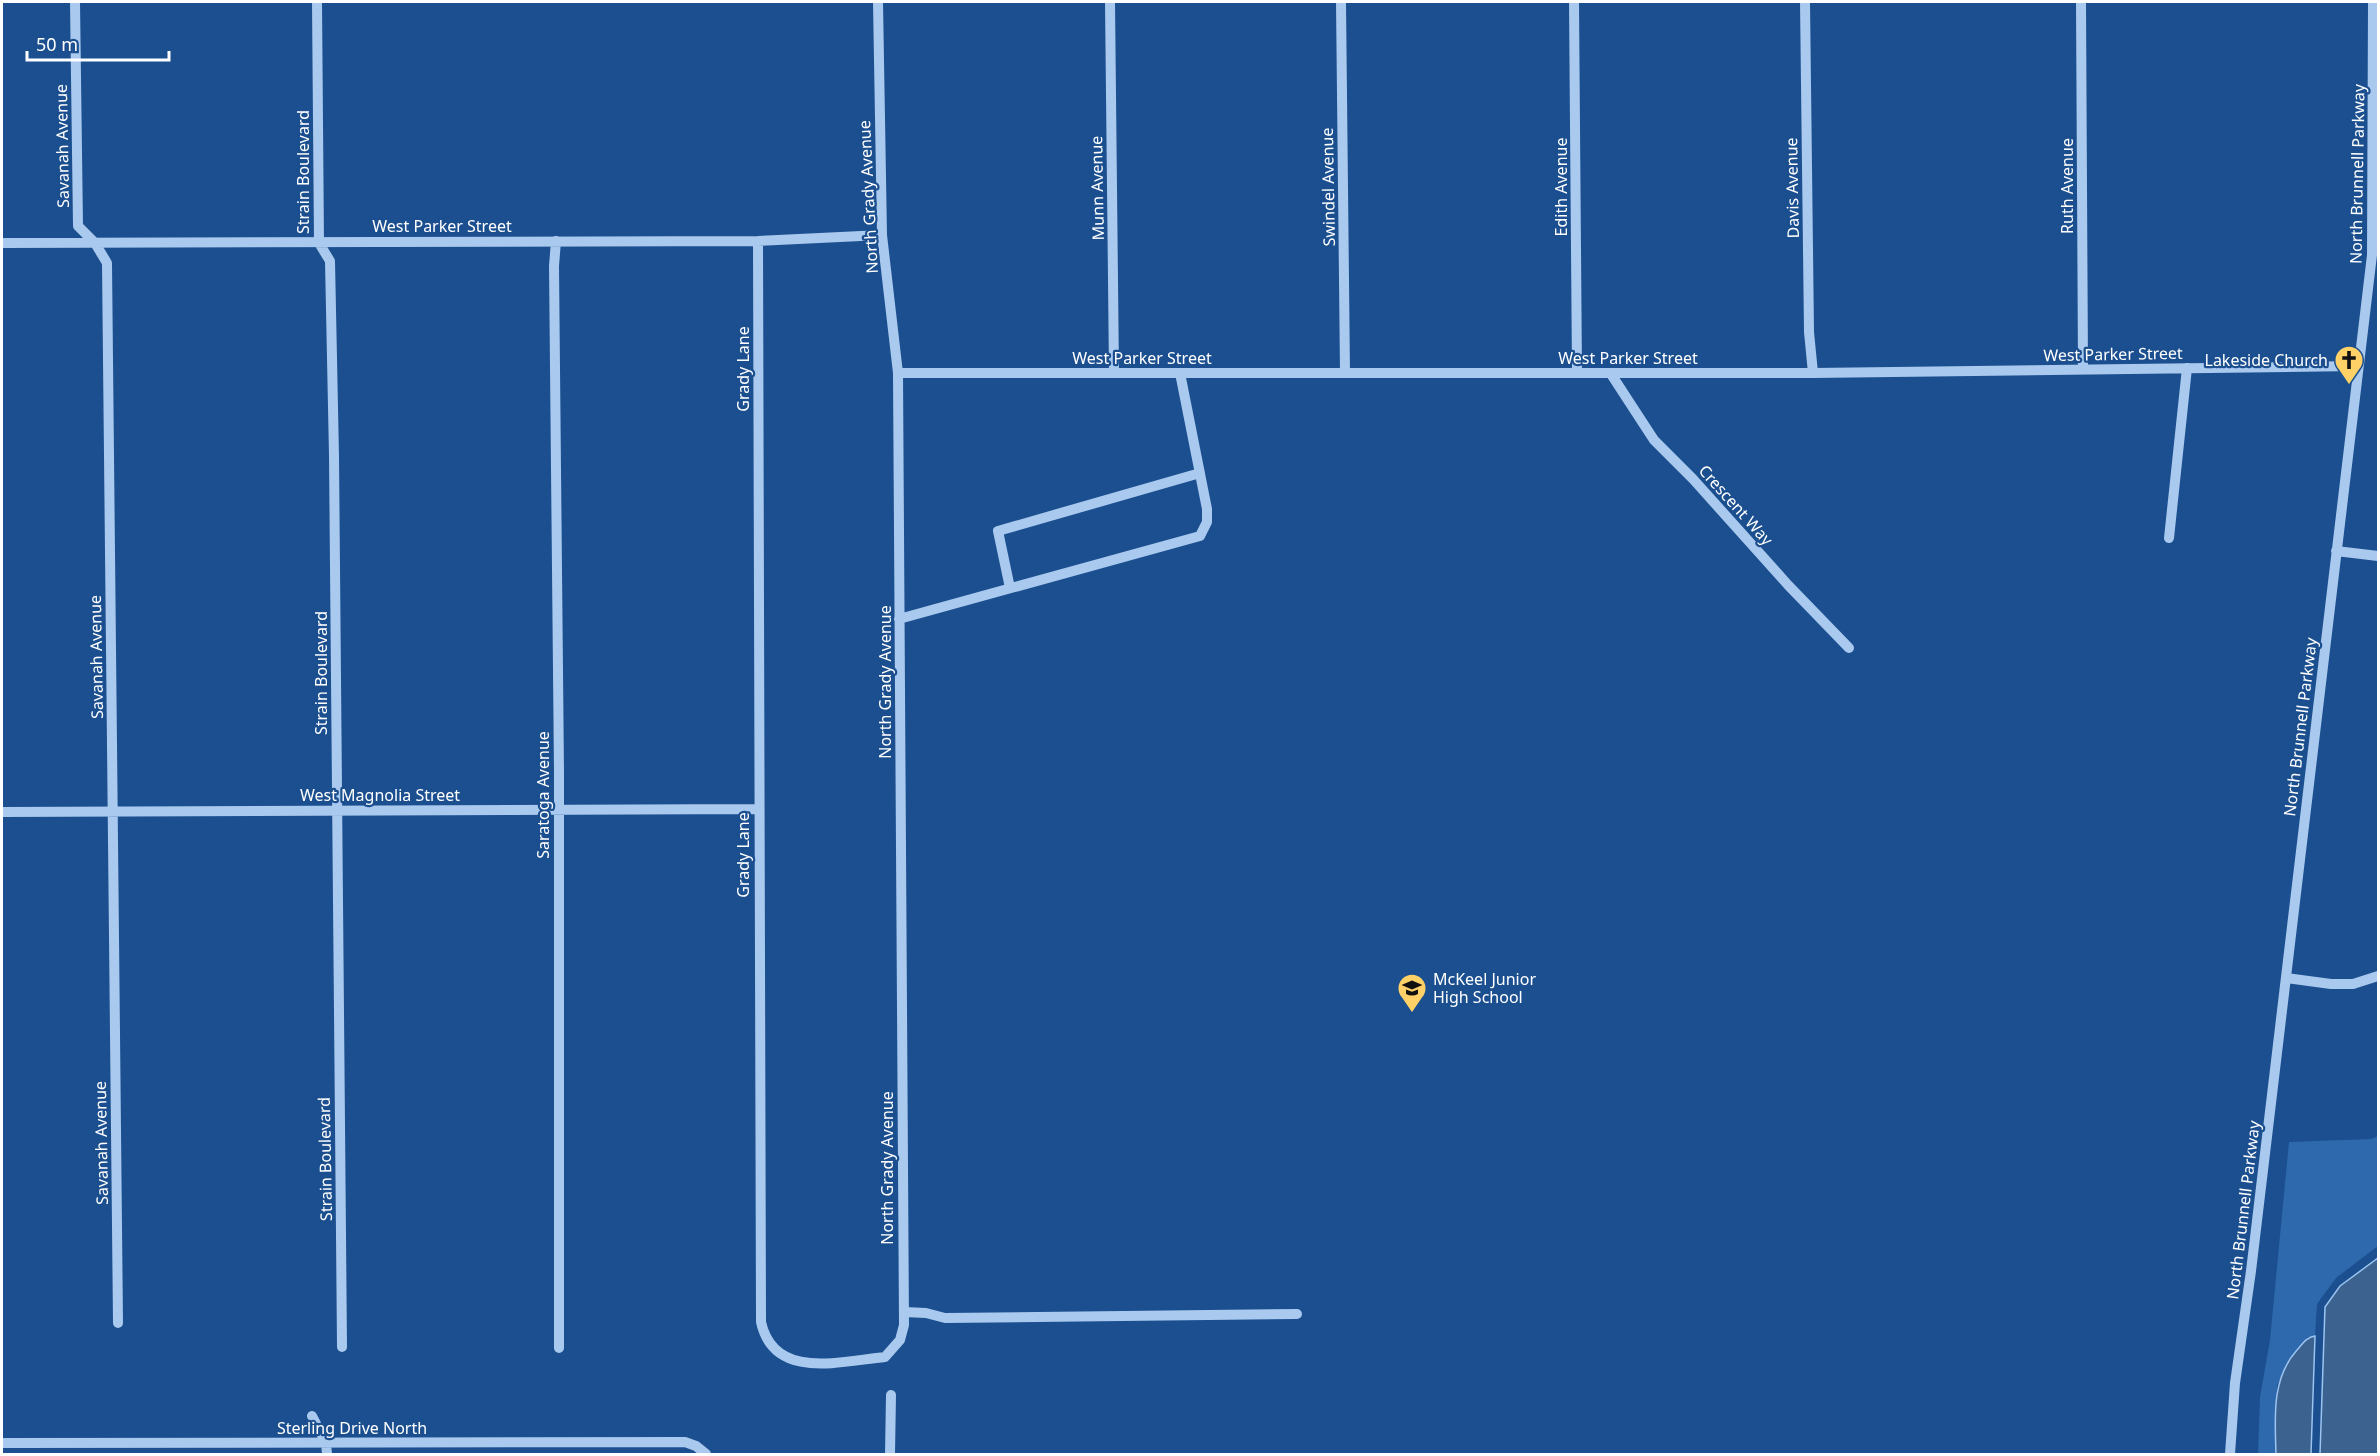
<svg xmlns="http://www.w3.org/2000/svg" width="2380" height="1456" font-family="'Noto Sans',sans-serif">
<rect width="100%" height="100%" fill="#1b4f8f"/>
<path fill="#2e69ad" d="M2378 1136V1246L2336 1278 2317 1304 2315 1336 2308 1337 2277 1385 2276 1454H2258L2260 1397 2270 1340 2289 1142 2371 1139Z"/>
<path fill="#3c6290" stroke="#9cc4f0" stroke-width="1.5" d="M2378 1258V1454H2320L2325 1307 2340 1286Z
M2315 1336 2311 1454H2276C2275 1418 2271 1379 2297 1350 2303 1343 2307 1337 2315 1336Z"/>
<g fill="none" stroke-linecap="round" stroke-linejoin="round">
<path stroke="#a9c9ee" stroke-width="10" d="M75 2 78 226 95 243 107 263 118 1323
M317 2 319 243 330 261 334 456 342 1347
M1110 2 1114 373
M1341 2 1345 373
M1574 2 1577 373
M1805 2 1809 332 1813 373
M2081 2 2083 369
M556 241 554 266 559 772V1348
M758 241 761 1322C774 1381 841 1361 885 1357L900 1340 904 1325 898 373 882 235 878 2
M2 243 758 241 882 235
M898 373H1813L2357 366
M1611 374 1654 440 1693 479 1788 585 1849 648
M2169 538 2187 368
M2336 551 2378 556
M1010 588 998 531 1200 473
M899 619 1200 536 1207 522V509L1180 373
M2 812 758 809
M2286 978 2331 984H2353L2378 976
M904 1312 926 1313 945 1318 1297 1314
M312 1416 326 1443 327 1454
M2 1443 685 1442 696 1446 706 1454
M890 1454 891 1395
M2230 1454 2235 1383 2251 1271 2372 255 2373 2"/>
</g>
<defs>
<g id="church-pin" transform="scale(1.5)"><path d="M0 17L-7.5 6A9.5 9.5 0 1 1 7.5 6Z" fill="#ffd166" stroke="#1b4f8f"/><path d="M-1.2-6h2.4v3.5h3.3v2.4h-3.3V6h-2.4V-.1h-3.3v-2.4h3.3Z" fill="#111"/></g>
<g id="school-pin" transform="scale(1.5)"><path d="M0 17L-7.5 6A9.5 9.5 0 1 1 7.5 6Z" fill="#ffd166" stroke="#1b4f8f"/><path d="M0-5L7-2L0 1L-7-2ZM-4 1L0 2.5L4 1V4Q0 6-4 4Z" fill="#111"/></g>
</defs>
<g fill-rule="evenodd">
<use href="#church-pin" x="2349" y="360"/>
<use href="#school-pin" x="1412" y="988"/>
</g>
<g text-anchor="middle" stroke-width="4.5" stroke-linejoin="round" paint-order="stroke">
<g font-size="16" fill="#fff" stroke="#1b4f8f">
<text transform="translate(62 146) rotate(-91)" y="6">Savanah Avenue</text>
<text transform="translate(303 172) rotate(-90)" y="6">Strain Boulevard</text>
<text transform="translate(2357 174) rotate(-89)" y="6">North Brunnell Parkway</text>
<text transform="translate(2067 186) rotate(-90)" y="6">Ruth Avenue</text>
<text transform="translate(1328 187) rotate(-91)" y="6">Swindel Avenue</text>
<text transform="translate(1561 187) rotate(-90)" y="6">Edith Avenue</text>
<text transform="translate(1097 188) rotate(-91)" y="6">Munn Avenue</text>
<text transform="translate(1792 188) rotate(-91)" y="6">Davis Avenue</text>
<text transform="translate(868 197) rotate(-93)" y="6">North Grady Avenue</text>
<text x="442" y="232">West Parker Street</text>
<text transform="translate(2113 354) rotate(-1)" y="6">West Parker Street</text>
<text x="1142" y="364">West Parker Street</text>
<text x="1628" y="364">West Parker Street</text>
<text transform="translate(743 369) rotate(-90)" y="6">Grady Lane</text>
<text transform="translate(1736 505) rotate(48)" y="6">Crescent Way</text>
<text transform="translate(96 657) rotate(-91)" y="6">Savanah Avenue</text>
<text transform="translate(321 673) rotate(-90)" y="6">Strain Boulevard</text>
<text transform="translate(885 682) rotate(-90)" y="6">North Grady Avenue</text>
<text transform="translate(2300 727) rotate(-83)" y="6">North Brunnell Parkway</text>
<text x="380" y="801">West Magnolia Street</text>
<text transform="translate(543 795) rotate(-90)" y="6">Saratoga Avenue</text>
<text transform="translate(743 855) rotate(-90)" y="6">Grady Lane</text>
<text transform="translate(101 1143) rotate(-91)" y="6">Savanah Avenue</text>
<text transform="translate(325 1159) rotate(-91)" y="6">Strain Boulevard</text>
<text transform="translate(887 1168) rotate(-90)" y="6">North Grady Avenue</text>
<text transform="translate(2243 1210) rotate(-83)" y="6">North Brunnell Parkway</text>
<text x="352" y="1434">Sterling Drive North</text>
</g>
<g font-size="16" fill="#fff" stroke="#1b4f8f" text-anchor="end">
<text x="2328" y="366">Lakeside Church</text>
<text x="1433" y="985" text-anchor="start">McKeel Junior<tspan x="1433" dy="18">High School</tspan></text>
</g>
</g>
<rect width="2380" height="1456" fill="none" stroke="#ffffff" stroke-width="6"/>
<path d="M27 51v9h142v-9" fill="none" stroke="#ffffff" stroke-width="3"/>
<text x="36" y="51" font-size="18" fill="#ffffff" stroke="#1b4f8f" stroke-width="4.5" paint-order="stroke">50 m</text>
</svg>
